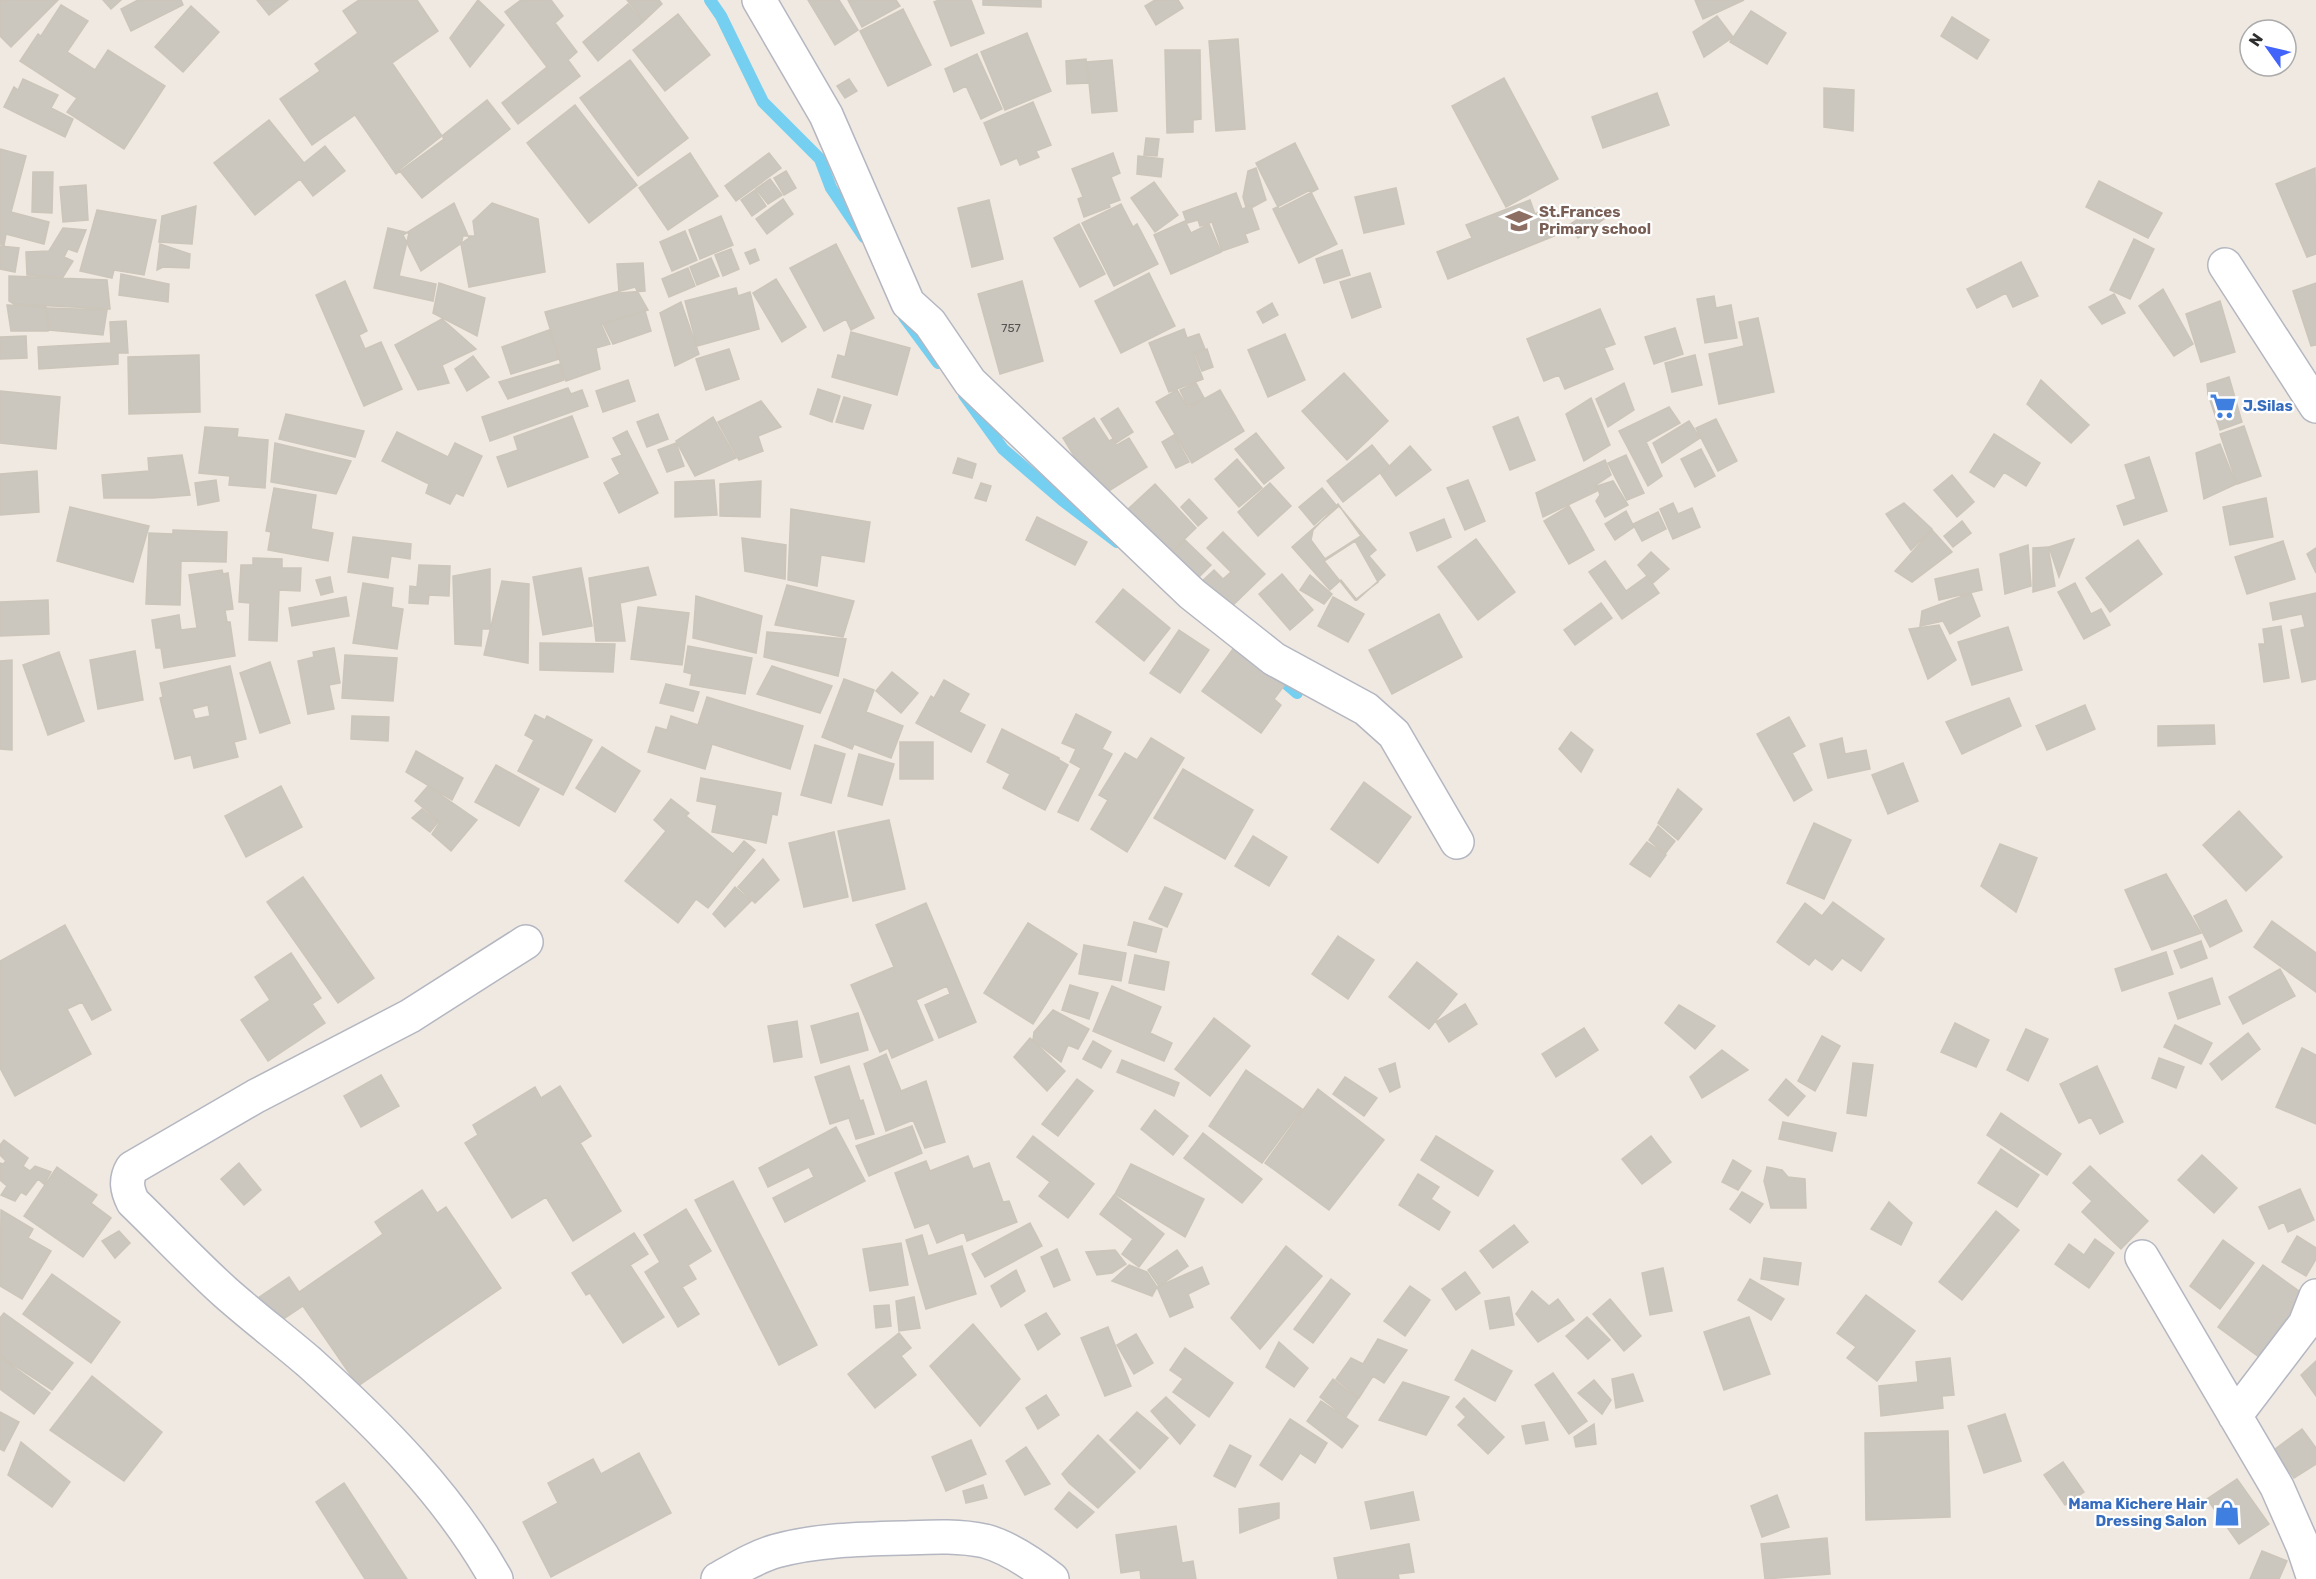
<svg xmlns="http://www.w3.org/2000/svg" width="2316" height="1579" font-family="Rubik,sans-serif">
<rect width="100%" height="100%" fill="#efe9e1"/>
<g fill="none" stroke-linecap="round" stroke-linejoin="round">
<path stroke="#75cff0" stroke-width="12" d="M710 0 721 16 763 102 820 159 831 188 864 237
M904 317 938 363
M964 395 1003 449 1062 500 1117 542
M1275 674 1297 693"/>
</g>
<path fill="#cbc7bf" stroke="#cbc5ba" stroke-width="1.5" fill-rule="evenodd" d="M0 0H58L11 47 0 36Z
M103 0H121L111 9Z
M138 0H181L183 5 131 31 121 9Z
M257 0H288L269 15Z
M359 0H417L438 31 392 63 444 139 396 174 355 115 312 145 280 99 320 71 315 64 358 33 343 11Z
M478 0 504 25 470 67 450 38Z
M521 0H551L563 16 555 23 577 52 568 60 580 76 518 124 502 103 547 67 505 12Z
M627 0H659L662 4 644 21Z
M808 0H839L858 30 835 45Z
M848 0H896L900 6 862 27Z
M939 0H971L984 33 951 46 934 2Z
M983 0H1041V7L983 5Z
M1155 0H1178L1183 8 1156 25 1145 6Z
M1695 0H1744L1703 19Z
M628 4 643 22 598 61 583 42Z
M61 5 88 21 67 52 95 70 108 50 165 86 124 149 67 112 77 98 20 61 38 34 41 36Z
M191 6 219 32 183 72 155 47Z
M903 9 931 65 888 86 860 31Z
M1751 11 1786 33 1767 64 1730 42Z
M678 14 710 55 665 91 633 50Z
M1717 16 1733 37 1704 57 1693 32Z
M1952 17 1989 40 1977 59 1941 36Z
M1027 33 1051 91 1005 110 981 52Z
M1238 39 1245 129 1216 131 1209 41Z
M1165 50H1200L1201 119 1193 120V132L1167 133Z
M977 54 1002 109 981 119 966 86 954 92 945 69Z
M1086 59 1088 83 1067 84 1066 61Z
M630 60 688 138 638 176 580 98Z
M1112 60 1117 111 1092 113 1087 62Z
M1504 78 1558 179 1506 207 1452 106Z
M23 79 58 95 51 108 73 119 65 137 4 107 14 87 18 90Z
M849 79 857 91 845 98 837 86Z
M1824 88 1854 90 1853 131 1824 127Z
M1657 93 1669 125 1603 148 1592 117Z
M487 100 510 129 422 198 399 170Z
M1033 102 1051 145 1036 151 1039 157 1020 165 1017 158 1001 165 984 123Z
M575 105 637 185 589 223 527 143Z
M269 120 304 163 325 146 345 171 313 196 300 179 255 215 214 163Z
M1146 138 1159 139 1157 156 1144 155Z
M1295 143 1318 189 1279 209 1256 163Z
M0 149 26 156 11 212 49 222 44 244 6 234 4 245 0 244Z
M690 153 718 196 668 230 639 188Z
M769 153 781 168 736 201 725 186Z
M1113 153 1120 173 1111 177 1120 200 1109 204 1110 207 1084 217 1078 199 1083 197 1072 169Z
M1138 156 1163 159 1161 177 1137 174Z
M1256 168 1266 200 1253 207 1252 205 1246 207 1243 197 1248 171Z
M2315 168 2316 254 2307 257 2276 184Z
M786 171 796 188 784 195 774 178Z
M33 172H53L52 213 32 212Z
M770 179 782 195 768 204 756 189Z
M2099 181 2162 213 2148 238 2086 207Z
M1154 182 1178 215 1155 232 1131 198Z
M86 185 88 220 63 222 60 187Z
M1396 188 1404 224 1364 233 1355 197Z
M755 190 766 206 752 216 741 200Z
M1310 190 1337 244 1299 263 1273 209Z
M1236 193 1242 209 1251 206 1259 229 1245 234 1248 242 1222 251 1212 222 1200 226 1198 220 1187 223 1183 212Z
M783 199 793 214 767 234 756 219Z
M989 200 1003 259 972 267 958 208Z
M1530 200 1535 214 1544 210 1554 236 1448 279 1437 252 1472 238 1466 225Z
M454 203 469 238 421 271 403 235Z
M492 203 538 219 545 272 469 287 461 244 463 236H475L473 221Z
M1121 204 1133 227 1137 224 1158 264 1114 286 1082 223Z
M196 206 192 244 159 242 162 216Z
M1595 208 1608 216 1578 238 1569 225Z
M97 210 156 220 144 275 114 270 112 278 80 271Z
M721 216 733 245 700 259 689 230Z
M1185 221 1191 233 1209 224 1221 252 1171 274 1154 235Z
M1079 224 1105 274 1080 287 1054 238Z
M63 228 86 230 77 252 68 249 64 257 73 261 63 277 27 275 26 252 49 251Z
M388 228 409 233 399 276 436 284 433 301 374 288Z
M685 231 697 260 672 271 660 242Z
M2134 239 2154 249 2130 299 2110 290Z
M160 244 190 254 189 268 163 267 157 270Z
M836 244 874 318 851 330 846 319 824 331 790 268Z
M0 246 19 248 15 272 0 269Z
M731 249 739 269 723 276 715 255Z
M755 249 759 260 750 264 745 253Z
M1342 250 1350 275 1324 283 1316 259Z
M711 258 719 276 697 285 690 267Z
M2021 262 2038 296 2013 307 2006 293 1977 308 1967 289Z
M643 263 645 291 619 293 617 264Z
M688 268 695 286 669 297 662 279Z
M1149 273 1175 326 1121 353 1095 301Z
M1370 273 1381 307 1352 318 1340 282Z
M121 274 169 284 168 302 119 295Z
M9 276 107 280 110 309 14 304 9 301Z
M776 279 806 327 782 342 753 293Z
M345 281 367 331 359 335 365 349 381 342 402 389 364 406 316 295Z
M1022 281 1043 361 1000 374 978 294Z
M439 283 485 298 477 336 433 313Z
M2316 283V345L2311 346 2293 291Z
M635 287 648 310 601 324 610 344 596 348 600 369 566 381 545 312Z
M736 288 738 296 750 292 759 329 697 346 685 301Z
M2163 289 2193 344 2174 356 2139 306Z
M2114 294 2125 313 2102 324 2089 307Z
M1714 296 1716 308 1731 305 1737 338 1705 343 1697 299Z
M2220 301 2235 352 2201 362 2186 314Z
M681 302 699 354 675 366 660 313Z
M1272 303 1278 315 1263 323 1257 312Z
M7 305 46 307 48 331H11Z
M47 308 107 310 103 335 49 330Z
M1600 309 1615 344 1604 348 1613 369 1565 389 1559 375 1544 381 1527 339Z
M645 311 651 331 613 344 603 324Z
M1758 318 1774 392 1719 404 1709 354 1744 346 1739 322Z
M442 319 476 349 442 365 449 383 418 390 395 345Z
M126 321 128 353H118V364L39 369 38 347 111 343 110 322Z
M1675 328 1683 354 1654 364 1645 337Z
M1184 329 1187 338 1199 334 1205 349 1193 353 1203 379 1169 392 1149 343Z
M549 330 559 359 511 374 502 347Z
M851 332 910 348 897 395 832 377 838 355 845 357Z
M1285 334 1305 380 1268 397 1248 350Z
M26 336 27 358 0 359V337Z
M729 349 739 379 706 390 696 359Z
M1207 349 1213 367 1202 371 1195 354Z
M199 355 200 412 129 414 128 357Z
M1695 355 1702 385 1672 392 1665 363Z
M473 356 489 377 467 391 455 369Z
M560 364 564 380 508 399 499 382Z
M1344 373 1388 421 1347 460 1302 411Z
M2229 377 2242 422 2220 430 2208 394 2207 384Z
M628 380 635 401 603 412 596 391Z
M2041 380 2089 425 2071 443 2027 404Z
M1196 383 1204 398 1188 406 1180 390Z
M1624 383 1634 410 1608 427 1596 399Z
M568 388 571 394 582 390 588 406 490 441 482 417Z
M818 389 840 396 832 422 810 414Z
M1177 390 1188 408 1220 390 1244 431 1192 463 1156 402Z
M0 391 60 397 56 449 0 443Z
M844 397 871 405 863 429 836 422Z
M1591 398 1610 445 1584 461 1566 414Z
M761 401 781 427 758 436 763 451 739 460 718 422Z
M1669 407 1680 423 1646 442 1662 476 1648 486 1619 431Z
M1118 408 1133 432 1116 443 1101 419Z
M286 414 364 431 355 457 279 439Z
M658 414 668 439 647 447 637 422Z
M572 416 588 457 508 487 497 457 518 450 514 437Z
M713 417 736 458 695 476 676 441Z
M1518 417 1535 460 1510 470 1493 427Z
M1094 418 1109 441 1113 439 1117 445 1129 438 1147 467 1096 499 1079 464 1063 438Z
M1716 419 1737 461 1718 471 1696 428Z
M1689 421 1700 438 1662 463 1653 443Z
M2244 426 2261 476 2237 484 2220 434Z
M205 427 238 429 237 437 268 440 265 488 229 485 230 476 199 473Z
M627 431 658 493 619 513 604 483 620 474 612 459 622 455 613 438Z
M397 432 448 457 455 443 482 456 463 496 456 493 450 504 426 493 429 484 382 461Z
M1256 433 1284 468 1264 484 1235 449Z
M1994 434 2040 463 2026 486 2004 472 1994 487 1970 472Z
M1174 435 1189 462 1176 468 1162 442Z
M275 443 351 461 336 494 271 482Z
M676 443 684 466 667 472 658 450Z
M2220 444 2236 484 2204 499 2196 453Z
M1372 445 1389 466 1343 502 1327 481Z
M1410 446 1431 470 1396 496 1381 474Z
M1701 449 1715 476 1695 487 1681 459Z
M182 455 190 495 153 498H104L102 475 149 471 148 458Z
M1626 455 1644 493 1627 500 1608 463Z
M2149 457 2167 511 2124 525 2117 506 2136 499 2125 465Z
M958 458 976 464 972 478 953 473Z
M1237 459 1262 488 1239 507 1215 479Z
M1605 460 1611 475 1596 485 1597 491 1543 517 1536 493Z
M37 471 39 512 0 515V474Z
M1952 475 1974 502 1957 517 1934 490Z
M216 480 219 501 198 505 195 483Z
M714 480 717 515 675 517V482Z
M1468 480 1485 521 1465 530 1447 488Z
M761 481 760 517 720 516V484Z
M1613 481 1628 505 1605 517 1596 501 1600 495 1597 486Z
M981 483 991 486 986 501 975 498Z
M1270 483 1291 506 1258 536 1238 512Z
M1155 484 1196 528 1169 554 1127 510Z
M274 488 316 495 311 529 333 533 328 561 268 550 271 532 266 531Z
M1322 488 1336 505 1314 525 1299 507Z
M2266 498 2273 537 2230 545 2223 507Z
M1189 499 1207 518 1198 526 1181 507Z
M1673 503 1678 514 1692 508 1700 527 1673 539 1660 509Z
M1904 503 1932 529 1911 550 1886 514Z
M1338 504 1361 536 1325 559 1311 540 1313 530Z
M1339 506 1376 550 1369 556 1385 575 1357 600 1341 580 1330 590 1292 547Z
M1569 506 1594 550 1569 564 1544 521Z
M70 507 149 526 133 582 57 561Z
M791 509 870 522 864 562 821 555 817 586 788 580Z
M1626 511 1634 527 1615 540 1605 524Z
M1658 512 1666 529 1642 541 1633 524Z
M1037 517 1087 542 1075 565 1026 540Z
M1444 519 1451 537 1417 551 1410 533Z
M1962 521 1971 533 1953 547 1944 536Z
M173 530 227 532 226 562 181 561 180 605 146 604 149 533 173 534Z
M1932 530 1952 552 1912 582 1895 571Z
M1223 532 1265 574 1225 613 1198 585 1214 570 1223 579 1231 572 1207 548Z
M353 537 411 544 410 559 391 556 388 578 348 572Z
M742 538 786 545 785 579 745 571Z
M1476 539 1515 592 1478 620 1438 567Z
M2074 539 2059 577 2049 547Z
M1185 540 1211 565 1195 581 1169 556Z
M2138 540 2162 574 2110 612 2086 578Z
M1355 541 1378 582 1355 600 1324 561Z
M2283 541 2295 579 2247 594 2235 557Z
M2028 545 2031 586 2005 594 2000 554Z
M2048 547 2055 586 2033 592V548Z
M2316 548V573L2307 554Z
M1651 552 1669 569 1653 583 1638 565Z
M253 558 282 559V568H301L300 591 279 590 277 641 249 640 250 603 239 602 241 565H253Z
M1605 561 1626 591 1647 576 1659 593 1622 619 1589 572Z
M419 565 450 566 449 596 429 595 428 604 409 603 410 586 417 587Z
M648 567 656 595 620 603 625 641H596L589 578Z
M581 568 592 626 543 635 533 577Z
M490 569V629H482L481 646 455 644 453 576Z
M1978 569 1982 590 1939 600 1935 579Z
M222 570 223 574 228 573 233 609 225 610 227 622H230L235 656 164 668 161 648H156L152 620 179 615 181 630 197 628 189 575Z
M1282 574 1313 610 1290 630 1259 594Z
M1310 575 1332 594 1324 604 1300 590Z
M330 577 333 592 321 595 316 580Z
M502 581 529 584 528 663 484 655Z
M363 583 393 588 391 607 403 609 397 649 353 643Z
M2075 583 2091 614 2101 609 2110 625 2084 639 2058 592Z
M787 585 854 601 843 637 775 625Z
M1123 589 1170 628 1144 661 1096 622Z
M1971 593 1980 616 1950 634 1943 621 1920 626 1922 611Z
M2316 593V679L2302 682 2291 630 2305 627 2302 614 2273 620 2270 603Z
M696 596 762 616 756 653 693 638Z
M346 597 349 616 292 626 289 608Z
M1333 597 1364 614 1348 642 1318 626Z
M48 600 49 634 0 636V602Z
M1601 603 1612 618 1575 645 1564 630Z
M638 607 689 613 682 665 631 659Z
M1439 614 1462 657 1392 694 1369 650Z
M1939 625 1956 660 1928 679 1909 629Z
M2281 626 2289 678 2264 682 2259 644H2265L2263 629Z
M2008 627 2022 670 1972 685 1958 642Z
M1179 630 1209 650 1180 693 1150 673Z
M767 632 846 639 838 676 764 657Z
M540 643 615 644 613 672 540 670Z
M688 646 752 658 745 694 690 685 692 674 684 672Z
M334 648 340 683 329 685 334 709 308 714 298 661 314 657 313 652Z
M1233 649 1284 686 1274 699 1281 705 1261 733 1202 691Z
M135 651 143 700 98 709 90 660Z
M59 652 84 721 48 735 23 665Z
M345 655 397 658 393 701 342 698Z
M12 660V750L0 749V661Z
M270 662 290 723 260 733 240 673Z
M230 666 246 739 234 742 238 757 194 768 191 755 175 759 160 698 163 697 160 683ZM208 705 210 716 195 719 192 709Z
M772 666 832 686 820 713 757 694Z
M892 672 918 693 901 713 876 691Z
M844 679 874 690 866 712 903 726 891 758 854 744 852 749 822 737Z
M944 680 969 694 959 712 985 725 971 752 916 723 931 696 934 698Z
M666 684 699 692 693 711 660 703Z
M707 697 803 726 790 769 712 744 705 769 648 752 656 727 667 730 671 716 698 725Z
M2009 698 2021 726 1962 754 1946 722Z
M2085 705 2095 729 2047 750 2036 726Z
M1076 714 1111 732 1102 749 1112 754 1078 821 1058 812 1081 768 1070 762 1076 749 1062 743Z
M535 715 545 720 547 716 592 740 563 795 518 771 534 740 525 735Z
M352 716 389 717 388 741 351 739Z
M1789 717 1805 746 1792 753 1812 790 1794 801 1757 734Z
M2214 725 2215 744 2158 746V726Z
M1002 729 1059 758V760L1068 765 1045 810 1003 788 1010 774 987 762Z
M1571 732 1593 750 1581 772 1559 749Z
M1151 738 1184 758 1127 852 1091 829 1108 800 1099 795 1125 753 1137 760Z
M1842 738 1845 754 1866 750 1870 769 1828 778 1820 744Z
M900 742H933V779H900Z
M815 745 845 754 831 803 801 795Z
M602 747 640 771 615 812 576 788Z
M416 751 463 778 452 800 406 772Z
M859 754 894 764 882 805 848 796Z
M1903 763 1918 801 1888 814 1872 775Z
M496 765 539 789 519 826 475 802Z
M1183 769 1253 810 1225 859 1154 818Z
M701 778 781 793 777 815 772 814 766 843 712 832 717 805 697 801Z
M1364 782 1411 817 1378 863 1331 829Z
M281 786 302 827 246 857 225 816Z
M428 786 477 820 451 851 432 834 440 822 415 801Z
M1678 789 1702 809 1678 840 1658 823Z
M671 799 689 813 686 816 733 854 744 841 755 850 708 908 696 899 678 923 625 881 666 831 654 820Z
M422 809 438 822 430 832 412 818Z
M2239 811 2282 857 2246 891 2203 845Z
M889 820 905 889 853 901 838 831Z
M1814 823 1851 840 1824 899 1787 883Z
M1658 826 1675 841 1665 854 1649 840Z
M834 832 848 897 804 907 789 843Z
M1253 836 1287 857 1269 886 1235 866Z
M1647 842 1666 855 1650 877 1630 864Z
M2000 844 2037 858 2016 912 1981 886Z
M763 859 779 880 755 903 738 887Z
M2166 874 2201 933 2152 950 2125 890Z
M303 877 374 978 338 1003 267 902Z
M735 887 751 901 725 927 713 914Z
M1165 887 1182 894 1167 927 1149 919Z
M2226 900 2242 931 2210 947 2194 916Z
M1833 902 1884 939 1861 971 1842 958 1832 970 1815 958 1809 965 1777 942 1805 903 1822 916Z
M926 903 976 1022 939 1038 925 1005 950 994 947 986 916 1000 933 1040 892 1058 888 1048 880 1052 851 985 894 967 876 925Z
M2272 921 2316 953V992L2254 947Z
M1134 922 1162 929 1156 952 1128 945Z
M1028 923 1077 954 1033 1024 984 993Z
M65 925 111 1010 92 1020 82 1002 67 1009 91 1054 15 1096 0 1068V961Z
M1338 936 1374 960 1348 999 1312 974Z
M2201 941 2207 958 2181 968 2174 951Z
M1084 945 1126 953 1121 981 1079 974Z
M2166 952 2173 974 2122 991 2115 969Z
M291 953 321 998 312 1004 325 1023 268 1061 241 1020 270 1000 255 977Z
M1135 955 1169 962 1164 990 1129 983Z
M1417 962 1457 994 1429 1029 1389 997Z
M2280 969 2295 996 2243 1024 2229 997Z
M2212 978 2220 1004 2178 1019 2169 993Z
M1070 985 1098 993 1089 1019 1062 1010Z
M1112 986 1161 1007 1150 1033 1172 1043 1164 1061 1093 1031Z
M1465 1004 1477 1024 1449 1042 1436 1022Z
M1679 1005 1715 1026 1695 1049 1665 1023Z
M1053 1010 1089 1029 1078 1049 1068 1045 1061 1062 1033 1040 1034 1032Z
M858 1013 868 1050 821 1063 811 1026Z
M1214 1018 1250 1046 1210 1096 1175 1069Z
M797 1021 802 1057 774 1062 768 1026Z
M1955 1023 1989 1040 1976 1067 1941 1052Z
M2175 1025 2212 1043 2201 1064 2164 1047Z
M1584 1028 1598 1050 1556 1077 1542 1054Z
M2026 1029 2048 1039 2028 1081 2007 1070Z
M2248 1033 2260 1049 2222 1080 2210 1064Z
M1822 1036 1840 1046 1815 1091 1798 1081Z
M1030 1038 1065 1071 1047 1091 1014 1057Z
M1093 1041 1111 1051 1101 1068 1083 1059Z
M2302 1048 2316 1055V1124L2276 1107Z
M1722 1050 1748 1070 1702 1098 1690 1077Z
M886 1054 901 1091 926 1081 945 1142 925 1148 913 1120 886 1131 864 1064Z
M2159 1058 2184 1067 2176 1088 2152 1078Z
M1122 1060 1179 1083 1174 1096 1117 1072Z
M1395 1063 1400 1087 1390 1092 1379 1069Z
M1853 1063 1873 1065 1866 1116 1847 1113Z
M849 1066 860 1101 863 1100 874 1134 856 1139 849 1118 830 1124 815 1077Z
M2097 1066 2123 1122 2100 1134 2091 1117 2079 1123 2060 1084Z
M1246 1070 1302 1109 1262 1163 1209 1126Z
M381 1075 399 1106 361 1127 344 1096Z
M1345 1077 1377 1098 1364 1116 1333 1094Z
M1077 1079 1093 1091 1058 1136 1042 1124Z
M1786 1079 1805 1096 1788 1116 1769 1100Z
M560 1086 591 1136 580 1143 621 1211 573 1241 546 1197 512 1218 465 1143 478 1135 473 1125 535 1087 541 1098Z
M1318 1089 1384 1140 1329 1210 1265 1163Z
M1155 1110 1188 1136 1173 1155 1141 1129Z
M2001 1113 2061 1154 2047 1175 1987 1135Z
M1783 1122 1836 1133 1832 1151 1779 1139Z
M912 1126 922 1153 869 1176 856 1146Z
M836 1127 865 1181 785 1222 773 1198 814 1177 809 1167 768 1187 759 1168Z
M1203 1133 1262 1179 1242 1203 1184 1158Z
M1033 1136 1094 1184 1068 1218 1039 1196 1050 1182 1017 1157Z
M1436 1136 1493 1171 1478 1196 1421 1160Z
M1651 1136 1671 1162 1642 1184 1622 1159Z
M4 1140 28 1158 23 1166 30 1171 35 1166 51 1172 44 1184 38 1179 26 1195 21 1192 15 1201 1 1195 7 1186 0 1180V1163L3 1164 6 1161 0 1155V1145Z
M2001 1149 2039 1175 2017 1207 1978 1183Z
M2202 1155 2237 1188 2214 1213 2178 1180Z
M968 1156 973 1169 989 1163 1003 1202 1009 1201 1017 1222 967 1241 964 1232 937 1243 929 1223 915 1228 895 1173 926 1161 930 1171Z
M1733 1160 1751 1171 1738 1190 1722 1182Z
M239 1163 261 1190 244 1205 221 1179Z
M1131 1164 1204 1199 1185 1237 1115 1194Z
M2090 1166 2148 1221 2121 1249 2082 1212 2092 1201 2073 1183Z
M57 1167 97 1195 91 1203 111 1218 83 1257 24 1216Z
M1767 1167 1782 1170 1788 1177 1805 1179 1806 1208H1771L1764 1181Z
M1418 1174 1439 1187 1431 1199 1450 1212 1439 1230 1399 1205Z
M733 1181 817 1345 779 1365 695 1200Z
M2300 1189 2314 1220 2288 1232 2284 1222 2269 1229 2259 1207Z
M422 1190 437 1213 446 1207 501 1288 358 1386 303 1306 276 1324 258 1298 289 1277 299 1292 383 1234 375 1222Z
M1742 1192 1763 1204 1750 1223 1730 1209Z
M1114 1195 1164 1234 1139 1267 1122 1254 1133 1239 1100 1214Z
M1889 1202 1912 1223 1901 1245 1871 1229Z
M686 1209 711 1251 688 1265 696 1279 682 1287 699 1314 678 1327 645 1272 660 1262 644 1235Z
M1 1210 33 1229 28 1238 51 1251 22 1299 0 1286Z
M1996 1211 2019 1230 1962 1300 1939 1282Z
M1030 1223 1042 1246 985 1277 972 1254Z
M1514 1225 1528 1242 1493 1268 1480 1251Z
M119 1231 130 1243 115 1258 102 1241Z
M634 1233 648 1254 630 1265 664 1317 623 1343 590 1293 586 1295 572 1273Z
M922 1235 928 1256 962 1246 976 1294 926 1309 906 1240Z
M2297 1236 2316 1248V1259L2306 1276 2282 1262Z
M2095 1239 2114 1253 2089 1288 2055 1264 2069 1244 2084 1255Z
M2223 1240 2254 1263 2220 1309 2190 1286Z
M901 1243 908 1285 870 1291 863 1249Z
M1286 1246 1322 1276 1260 1349 1231 1318Z
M1057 1249 1070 1280 1054 1287 1041 1257Z
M1115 1250 1126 1264 1112 1273 1097 1275 1086 1252Z
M1177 1250 1188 1266 1159 1286 1148 1270Z
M1764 1258 1801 1263 1798 1285 1761 1279Z
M1129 1265 1147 1272 1157 1287 1152 1296 1112 1281Z
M2263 1265 2303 1294 2259 1357 2218 1327Z
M1202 1267 1209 1284 1188 1294 1193 1307 1170 1317 1157 1287Z
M1663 1268 1672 1311 1650 1315 1642 1273Z
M1016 1270 1025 1291 1001 1307 991 1286Z
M1465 1272 1480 1293 1456 1310 1442 1289Z
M52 1274 120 1322 91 1363 23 1314Z
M1331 1279 1350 1294 1313 1343 1294 1329Z
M1750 1279 1784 1299 1771 1320 1738 1300Z
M1410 1286 1430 1300 1405 1336 1384 1321Z
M1532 1291 1549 1306 1558 1299 1574 1320 1538 1342 1516 1314Z
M1866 1295 1915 1331 1877 1381 1847 1358 1856 1347 1837 1333Z
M914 1297 920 1328 899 1331 896 1301Z
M1509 1297 1514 1325 1490 1329 1485 1301Z
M1610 1299 1641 1336 1624 1351 1593 1314Z
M889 1305 891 1326 876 1328 874 1306Z
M4 1313 73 1363 52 1390 0 1356V1318Z
M1046 1313 1060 1334 1038 1350 1025 1325Z
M1587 1317 1610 1340 1588 1359 1566 1336Z
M1749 1317 1770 1374 1724 1390 1704 1332Z
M973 1324 1020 1379 980 1426 930 1366Z
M1108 1327 1131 1386 1105 1396 1081 1338Z
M899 1333 911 1348 901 1356 916 1375 875 1408 848 1374Z
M1136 1334 1153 1363 1134 1374 1117 1345Z
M1378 1339 1407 1350 1384 1383 1373 1376 1359 1398 1336 1379 1351 1358 1363 1364Z
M1279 1342 1308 1368 1294 1387 1266 1367Z
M1185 1348 1233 1383 1209 1417 1173 1392 1183 1379 1170 1370Z
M1472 1350 1512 1371 1495 1401 1455 1380Z
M0 1357 50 1393 34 1414 0 1389Z
M1950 1358 1954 1395 1942 1396 1943 1408 1881 1416 1879 1386 1918 1382 1916 1362Z
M2316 1361V1396L2301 1375Z
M1553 1373 1587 1421 1569 1434 1535 1385Z
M1633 1374 1643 1401 1616 1408 1612 1379Z
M92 1376 162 1432 124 1481 50 1430Z
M1333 1379 1358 1399 1346 1417 1320 1397Z
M1594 1380 1611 1400 1602 1414 1578 1393Z
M1403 1382 1449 1397 1426 1435 1379 1420Z
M1046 1395 1059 1415 1038 1429 1026 1408Z
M1166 1397 1195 1425 1180 1444 1151 1411Z
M1464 1398 1504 1437 1488 1454 1458 1425 1466 1417 1456 1407Z
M1321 1401 1358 1426 1342 1448 1307 1421Z
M0 1412 19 1422 4 1451 0 1449Z
M1137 1412 1168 1438 1140 1469 1110 1440Z
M2005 1414 2021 1461 1984 1473 1968 1426Z
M1290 1419 1327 1443 1315 1463 1300 1453 1282 1480 1260 1465Z
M1544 1422 1548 1440 1526 1444 1522 1426Z
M1594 1424 1596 1444 1576 1447 1574 1437Z
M2302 1429 2316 1448V1464L2294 1478 2274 1450Z
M1948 1431 1950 1517 1866 1520 1865 1433Z
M1098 1435 1135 1472 1098 1508 1069 1483 1062 1474Z
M971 1440 986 1474 946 1491 932 1457Z
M21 1442 70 1482 52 1507 8 1475Z
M1230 1445 1251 1456 1235 1487 1214 1476Z
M1026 1447 1050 1484 1025 1495 1006 1461Z
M639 1453 671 1513 551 1577 523 1522 558 1503 548 1483 593 1459 601 1474Z
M2063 1462 2084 1492 2065 1505 2044 1475Z
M2237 1479 2269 1524 2239 1544 2207 1499Z
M344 1483 407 1579H365L316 1502Z
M983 1485 987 1498 966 1503 963 1491Z
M1069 1492 1094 1512 1077 1528 1055 1509Z
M1413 1492 1419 1520 1371 1529 1365 1502Z
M1777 1495 1789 1527 1762 1537 1751 1506Z
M1279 1503V1518L1240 1533 1239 1509Z
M1176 1526 1182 1563 1193 1561 1196 1579H1141L1140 1570 1121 1573 1116 1535Z
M1827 1538 1830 1574 1765 1579 1761 1544Z
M1409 1544 1414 1572 1398 1574 1399 1579H1338L1334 1558Z
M2262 1551 2287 1561 2279 1579H2250Z"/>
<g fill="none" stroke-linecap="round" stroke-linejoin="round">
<g stroke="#b4b7c1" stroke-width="36">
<path id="street" d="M759 0 826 115 908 303 930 323 970 382 1192 594 1274 659 1366 709 1394 734 1457 842
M2225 265 2316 406
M2142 1257 2277 1487 2303 1546 2314 1579
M2235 1416 2305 1324 2316 1296
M496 1579C449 1495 380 1426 309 1362 281 1338 252 1316 225 1292 193 1263 164 1232 133 1202 127 1190 125 1180 132 1168L256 1096 410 1016 526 942
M718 1579C736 1569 755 1557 776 1551 816 1540 861 1539 903 1538 929 1537 958 1535 985 1541 1007 1547 1034 1565 1052 1579"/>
</g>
<use href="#street" stroke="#fff" stroke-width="33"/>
</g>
<defs>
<g id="school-bare" transform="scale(2.07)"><path d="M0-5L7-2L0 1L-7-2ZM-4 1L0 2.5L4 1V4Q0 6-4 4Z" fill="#8d6e63" stroke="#fff" stroke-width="2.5" paint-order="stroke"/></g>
<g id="supermarket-bare" transform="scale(2.07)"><path d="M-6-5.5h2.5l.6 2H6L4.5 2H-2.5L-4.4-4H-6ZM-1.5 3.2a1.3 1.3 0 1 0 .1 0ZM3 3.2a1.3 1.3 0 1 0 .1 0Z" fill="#3f7fe0" stroke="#fff" stroke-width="2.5" paint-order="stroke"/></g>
<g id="shop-bare" transform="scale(2.07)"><path d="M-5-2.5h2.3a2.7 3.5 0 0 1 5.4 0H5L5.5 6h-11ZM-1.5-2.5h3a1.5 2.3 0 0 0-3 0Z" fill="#3f7fe0" stroke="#fff" stroke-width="2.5" paint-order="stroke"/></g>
</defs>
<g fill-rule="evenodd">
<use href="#school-bare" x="1519" y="221"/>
<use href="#supermarket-bare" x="2223" y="406"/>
<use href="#shop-bare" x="2227" y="1513"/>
</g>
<g text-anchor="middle" stroke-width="4.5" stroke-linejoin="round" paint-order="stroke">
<g font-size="12" fill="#555452">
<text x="1011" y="332">757</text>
</g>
<g font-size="15" font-weight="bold" fill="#785e54" stroke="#fff" text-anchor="start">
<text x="1539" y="217">St.Frances<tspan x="1539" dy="17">Primary school</tspan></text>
</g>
<g font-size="15" font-weight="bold" fill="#366cbe" stroke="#fff" text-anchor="start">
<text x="2243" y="411">J.Silas</text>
<text x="2207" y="1509" text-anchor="end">Mama Kichere Hair<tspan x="2207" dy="17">Dressing Salon</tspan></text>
</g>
</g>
<g transform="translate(2268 48) rotate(304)"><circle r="28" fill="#ffffff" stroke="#ababab" stroke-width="1.5"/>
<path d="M0-4.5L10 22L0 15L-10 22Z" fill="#4264fb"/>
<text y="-9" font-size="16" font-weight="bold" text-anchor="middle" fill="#2e2e2e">N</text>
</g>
</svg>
